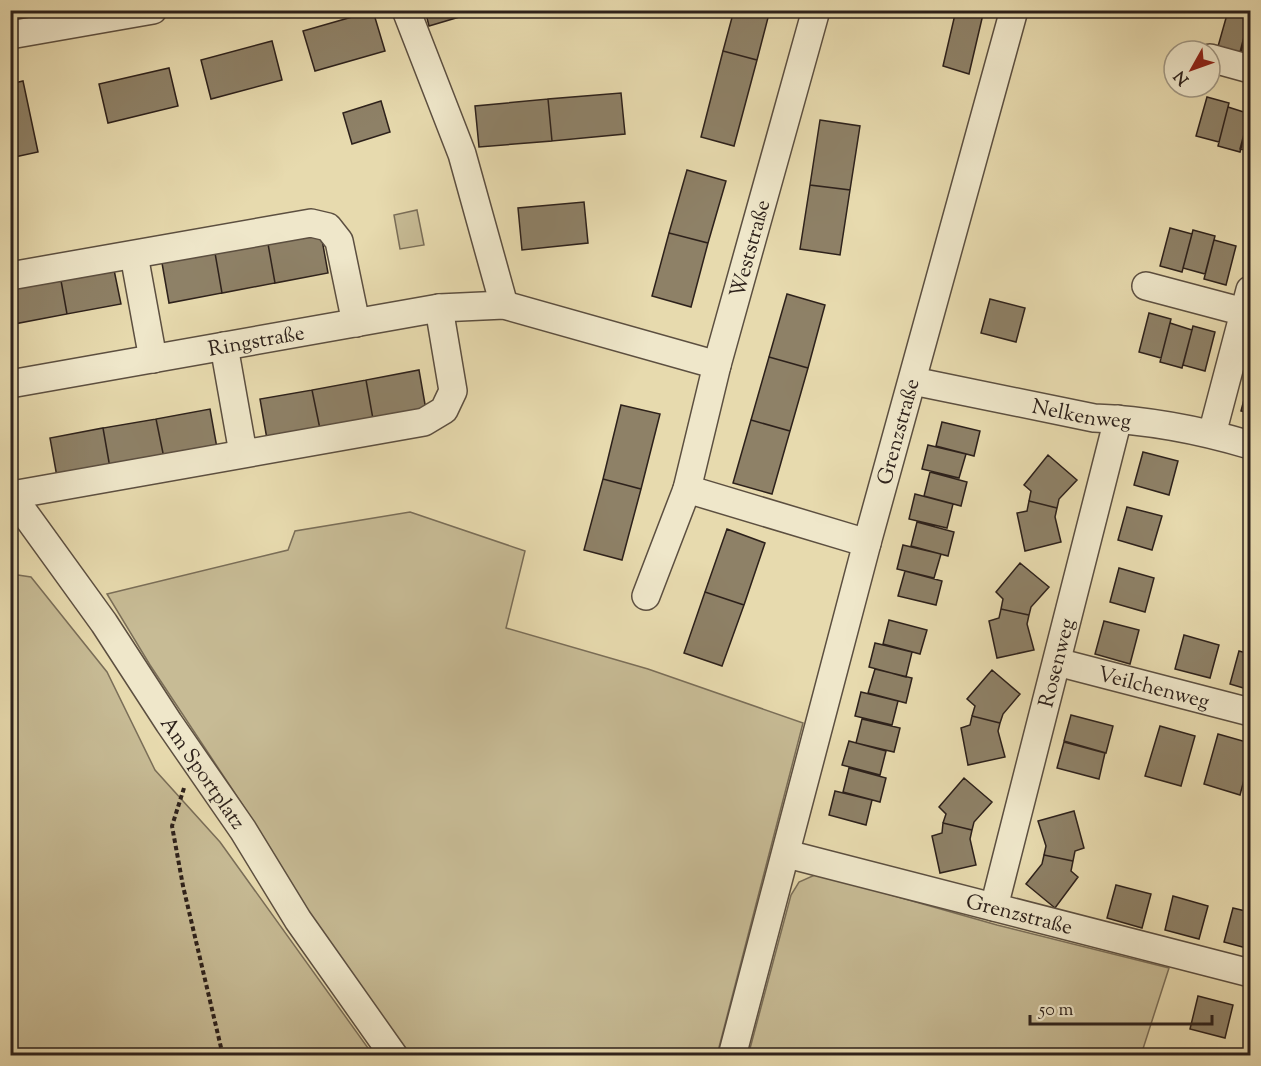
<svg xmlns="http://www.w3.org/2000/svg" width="1261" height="1066" font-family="'Sorts Mill Goudy',serif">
<rect width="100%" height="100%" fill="#e7daae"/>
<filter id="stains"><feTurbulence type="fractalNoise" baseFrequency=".00333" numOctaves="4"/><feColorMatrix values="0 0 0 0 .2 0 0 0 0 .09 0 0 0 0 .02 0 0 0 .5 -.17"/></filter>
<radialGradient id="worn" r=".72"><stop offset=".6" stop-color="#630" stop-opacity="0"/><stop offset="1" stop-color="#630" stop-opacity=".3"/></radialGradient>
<path fill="#c7bb95" stroke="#7a6e58" stroke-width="1.5" d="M417 210 424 245 400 249 394 215Z
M410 512 525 551 506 628 648 669 803 723 717 1055H409L307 918 244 807 150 665 107 594 288 550 295 531Z
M11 574 31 577 107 672 155 770 220 842 373 1055H11Z
M817 874 997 925 1169 968 1141 1055 748 1056 791 895 799 882Z"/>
<path fill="#8e8167" stroke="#2d211b" stroke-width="1.5" d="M425 10H483L429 26Z
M734 10H770L757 60 723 51Z
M956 10H984L969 74 943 66Z
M373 11 385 51 315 71 303 31Z
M1228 11 1250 17 1240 56 1217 50Z
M1250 14V55L1240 52Z
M272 41 282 80 211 99 201 60Z
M723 51 757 60 734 146 701 137Z
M169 68 178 106 108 123 99 84Z
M23 81 38 152 10 158V84Z
M621 93 625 134 552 141 548 99Z
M1207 97 1229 103 1219 142 1196 136Z
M548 99 552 141 479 147 475 106Z
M381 101 390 132 352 144 343 113Z
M1228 107 1250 114 1240 152 1218 146Z
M1250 112V151L1240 149Z
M820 120 860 126 850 190 810 185Z
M687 170 726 181 708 243 669 233Z
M810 185 850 190 840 255 800 249Z
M584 202 588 243 522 250 518 208Z
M1170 228 1192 234 1182 272 1160 266Z
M1193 230 1215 236 1205 274 1183 268Z
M669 233 708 243 691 307 652 296Z
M321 234 328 273 275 283 268 244Z
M1214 240 1236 246 1226 285 1204 279Z
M268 244 275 283 222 293 215 253Z
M215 253 222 293 169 303 162 263Z
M113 265 121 304 67 314 60 275Z
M60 275 67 314 14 324 10 284Z
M787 294 825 305 808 368 769 357Z
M990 299 1025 308 1016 342 981 333Z
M1149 313 1171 319 1161 358 1139 352Z
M1170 323 1192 330 1182 368 1160 362Z
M1193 326 1215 332 1205 371 1183 365Z
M769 357 808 368 790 431 751 420Z
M419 370 426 410 373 419 366 380Z
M1250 377V413L1241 411Z
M366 380 373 419 320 429 312 390Z
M312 390 320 429 267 439 260 399Z
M621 405 660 414 641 489 603 479Z
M210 409 217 448 164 458 156 419Z
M156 419 164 458 110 468 103 428Z
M751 420 790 431 772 494 733 483Z
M942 422 980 431 974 456 936 446Z
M103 428 110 468 57 477 50 438Z
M928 445 966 454 959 478 922 469Z
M1143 452 1178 461 1169 495 1134 485Z
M1048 455 1077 480 1059 499 1057 508 1029 501 1031 491 1024 485Z
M930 472 967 482 961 506 924 496Z
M603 479 641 489 622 560 584 550Z
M915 494 953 504 947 528 909 519Z
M1029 501 1057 508 1055 517 1061 542 1025 551 1017 513 1027 511Z
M1127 507 1162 516 1152 550 1118 540Z
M917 522 954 532 948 556 911 546Z
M727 529 765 543 744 605 705 592Z
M903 545 941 554 934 578 897 569Z
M1020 563 1049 587 1031 607 1029 615 1001 609 1003 599 996 592Z
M1119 568 1154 578 1145 612 1110 602Z
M905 571 942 581 936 605 898 596Z
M705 592 744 605 722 666 684 653Z
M1001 609 1029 615 1027 624 1034 650 997 658 989 621 999 618Z
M889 620 927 630 920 654 883 644Z
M1104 621 1139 630 1130 664 1095 654Z
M1184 635 1219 645 1210 678 1175 669Z
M875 643 912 652 906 677 869 667Z
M1239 651 1250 654V690L1230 684Z
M875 669 912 678 906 703 868 693Z
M992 670 1020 694 1003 714 1000 723 972 716 975 706 967 699Z
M861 692 898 701 892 725 855 716Z
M1071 715 1113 726 1106 753 1064 741Z
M972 716 1000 723 998 731 1005 757 968 765 961 728 970 725Z
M862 719 900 728 894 752 856 743Z
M1160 726 1195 736 1181 786 1145 776Z
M1218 734 1250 743V757L1240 795 1204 784Z
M849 741 886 751 880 775 842 765Z
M1064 742 1105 753 1099 779 1057 768Z
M849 768 886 778 880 802 843 792Z
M964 778 992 802 974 822 972 830 943 823 946 814 939 807Z
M835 791 872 800 866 825 829 815Z
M1074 811 1084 848 1075 851 1073 861 1044 855 1046 846 1038 821Z
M943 823 972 830 970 839 976 865 940 873 932 836 942 833Z
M1044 855 1073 861 1071 871 1078 877 1055 908 1026 884 1042 864Z
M1116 885 1151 894 1142 928 1107 918Z
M1173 896 1208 906 1199 939 1165 930Z
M1233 908 1250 912V949L1224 942Z
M1198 996 1233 1005 1225 1038 1190 1029Z"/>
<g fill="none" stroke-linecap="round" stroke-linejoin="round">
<g stroke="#5c4f40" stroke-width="30">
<g id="minor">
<path d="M406 10 462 154 504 305"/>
<path d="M10 35 153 10"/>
<path d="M1210 58 1250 69"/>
<path d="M134 255 153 359"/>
<path d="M10 276 311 223 328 227 339 241 356 323"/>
<path d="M1146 286 1244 312"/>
<path d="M224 346 243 453"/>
<path id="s1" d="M913 381 1094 418C1146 420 1200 430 1250 445"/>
<path id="s2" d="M10 384 439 308 504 305 717 365"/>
<path d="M1212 434 1250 290"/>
<path d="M687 489 867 543"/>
<path id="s3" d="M10 493 104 623 169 723 243 830 298 920 394 1056"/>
<path d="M12 495 424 422 444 410 453 391 439 308"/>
<path id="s4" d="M646 596 687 489 717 365 816 10"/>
<path id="s5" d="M1057 662 1250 712"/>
<path id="s6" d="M787 854 1250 973"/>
<path id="s7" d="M994 907 1118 419"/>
<path id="s8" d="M732 1056 867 543 1014 10"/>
</g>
</g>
<path stroke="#2d211b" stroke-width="4" stroke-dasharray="4.5 3" stroke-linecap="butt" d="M184 788 172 826 183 886 223 1056"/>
<use href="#minor" stroke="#efe7ca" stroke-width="27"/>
</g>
<g text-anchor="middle" stroke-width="5" stroke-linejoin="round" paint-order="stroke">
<g font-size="21" fill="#2d211b" stroke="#efe7ca">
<text dy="7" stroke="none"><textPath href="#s4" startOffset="363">Weststraße</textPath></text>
<text dy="7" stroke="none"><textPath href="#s2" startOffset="250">Ringstraße</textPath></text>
<text dy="7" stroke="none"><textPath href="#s1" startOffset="172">Nelkenweg</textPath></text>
<text dy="7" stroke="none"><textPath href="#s8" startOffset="646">Grenzstraße</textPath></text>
<text dy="7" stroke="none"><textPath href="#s7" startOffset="252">Rosenweg</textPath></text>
<text dy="7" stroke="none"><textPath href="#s5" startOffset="100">Veilchenweg</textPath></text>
<text dy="7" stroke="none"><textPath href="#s3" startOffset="340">Am Sportplatz</textPath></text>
<text dy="7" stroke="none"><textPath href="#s6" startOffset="240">Grenzstraße</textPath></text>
</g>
</g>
<rect width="1261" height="1066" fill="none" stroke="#e7daae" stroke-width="36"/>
<rect x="12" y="12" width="1237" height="1042" fill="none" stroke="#2d211b" stroke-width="3"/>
<rect x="18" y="18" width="1225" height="1030" fill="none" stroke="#2d211b" stroke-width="1.5"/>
<g transform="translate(1192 69) rotate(230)"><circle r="28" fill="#efe7ca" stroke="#a19884" stroke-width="1.5"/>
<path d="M0-4.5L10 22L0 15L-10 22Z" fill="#8f2418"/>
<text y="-9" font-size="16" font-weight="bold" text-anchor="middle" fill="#2d211b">N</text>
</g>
<path d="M1030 1015v9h182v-9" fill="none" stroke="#2d211b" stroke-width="3"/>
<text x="1039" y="1015" font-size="18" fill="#2d211b" stroke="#efe7ca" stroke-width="4.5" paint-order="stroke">50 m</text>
<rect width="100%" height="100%" filter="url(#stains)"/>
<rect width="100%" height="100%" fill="url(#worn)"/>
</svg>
